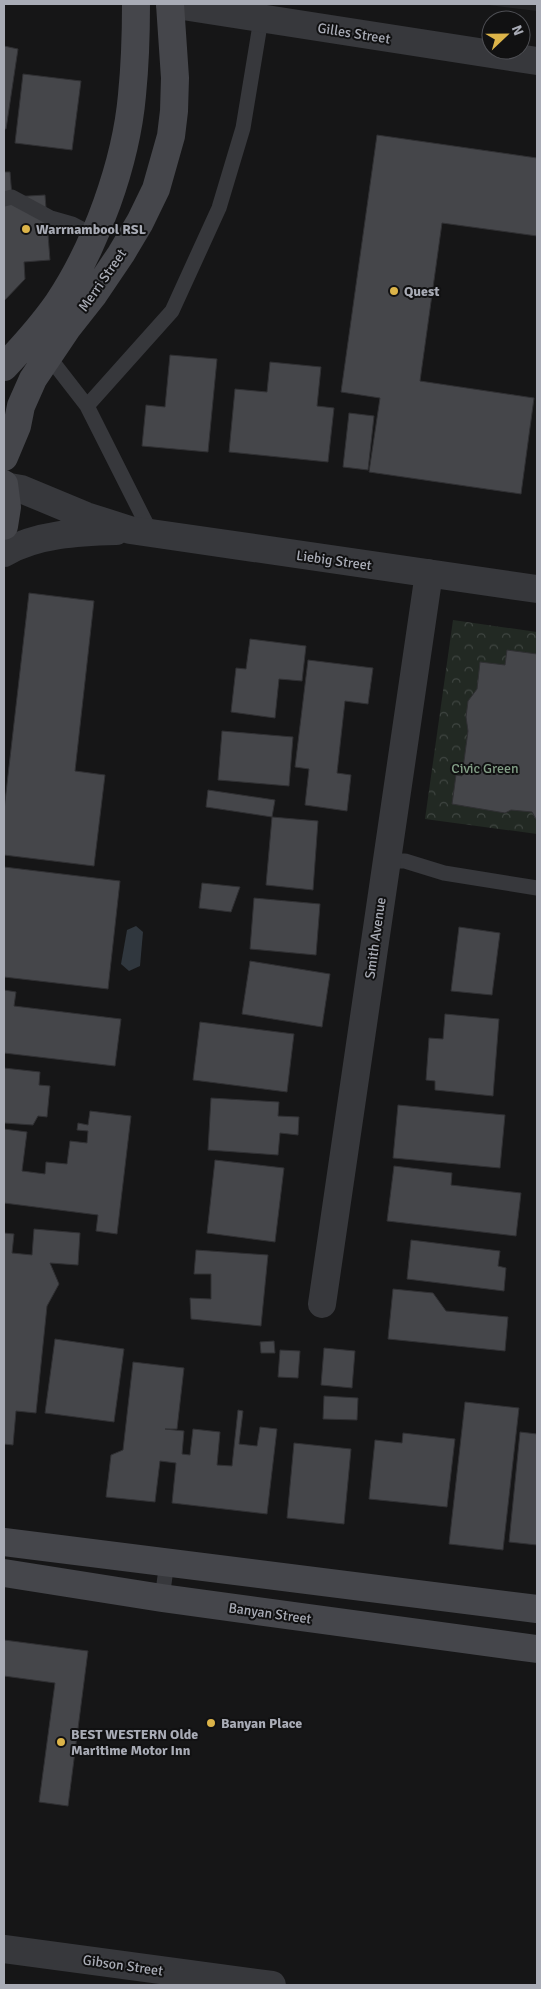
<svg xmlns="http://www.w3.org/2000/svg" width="541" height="1989" font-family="Signika,sans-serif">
<defs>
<pattern id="forest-crowns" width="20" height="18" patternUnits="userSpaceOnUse" patternTransform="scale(1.25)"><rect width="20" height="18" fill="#222923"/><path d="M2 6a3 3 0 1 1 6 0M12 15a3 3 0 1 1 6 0" fill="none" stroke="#3f4541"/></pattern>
</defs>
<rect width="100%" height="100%" fill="#161617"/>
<path fill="#222224" d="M481 4H537V11Z"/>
<path fill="url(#forest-crowns)" d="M453 620 537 632V834L425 819Z"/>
<path fill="#30373e" d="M136 926 143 932 140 966 129 971 121 964 127 930Z"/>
<path fill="#45464a" stroke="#303033" d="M4 46 18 49 6 129H4Z
M23 74 81 81 72 150 15 143Z
M377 135 537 158V236L442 223 420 381 534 398 521 494 369 472 380 398 341 392Z
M4 172H10L12 197 45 195 50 260 24 262 25 279 4 301Z
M170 355 217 359 208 452 142 446 146 405 165 407Z
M270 362 321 367 317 406 334 408 328 462 229 452 235 389 267 392Z
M349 413 374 416 368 470 343 467Z
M29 593 94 601 75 771 105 775 94 866 4 855V810Z
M250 639 306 646 302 681 279 679 275 718 231 712 236 668 246 669Z
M507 650 537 654V821L532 812 511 810 505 813 452 804 456 775 462 776 468 731 466 717 468 701 477 689 480 662 505 665Z
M308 660 373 668 368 704 345 701 337 773 351 775 347 811 305 805 309 769 295 767Z
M222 731 293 737 289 786 218 780Z
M208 790 275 800 272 817 206 807Z
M272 817 318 821 313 890 266 885Z
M4 867 120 881 108 989 4 977Z
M202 883 240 887 231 912 199 908Z
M254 898 320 904 316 955 250 949Z
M459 927 500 933 492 995 451 991Z
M250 961 330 974 322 1027 242 1014Z
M4 990 16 992 14 1006 121 1019 115 1066 4 1053Z
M445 1014 499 1019 493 1096 435 1090V1081L426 1080 429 1038 443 1039Z
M200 1022 294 1034 287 1092 193 1080Z
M4 1068 40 1072 39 1085 50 1086 47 1117 38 1116 33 1125 4 1123Z
M211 1098 279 1102 278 1116 299 1117 298 1135 280 1133 278 1155 208 1150Z
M398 1105 505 1115 500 1168 393 1158Z
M90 1111 131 1116 117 1234 96 1231 98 1215 4 1203V1129L27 1132 22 1171 45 1174 46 1162 67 1164 70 1141 87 1143 88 1131 77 1130 78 1123 88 1125Z
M215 1160 284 1168 275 1242 207 1233Z
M394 1166 452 1173 451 1185 521 1193 516 1236 387 1221Z
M34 1229 80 1233 78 1265 50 1263 59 1284 47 1306 36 1413 16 1411 13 1445 4 1444V1233L14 1234 12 1253 32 1255Z
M411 1240 500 1251 498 1266 506 1268 504 1291 407 1279Z
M196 1250 268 1255 261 1326 191 1319 190 1298 211 1299V1274H194Z
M393 1289 433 1293 446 1311 508 1317 505 1351 388 1339Z
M55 1339 124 1349 114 1422 45 1413Z
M274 1341 275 1353H261L260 1342Z
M324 1348 355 1351 352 1388 321 1385Z
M280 1350 300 1351 298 1378 278 1377Z
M133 1362 184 1368 177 1429H165L184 1431 182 1454 190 1455 193 1429 220 1432 217 1465 232 1466 238 1410 243 1411 239 1444 257 1446 260 1427 277 1429 267 1514 172 1503 176 1463 160 1461 155 1502 106 1497 111 1455 123 1450Z
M324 1396 358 1398 357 1420 323 1419Z
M465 1402 519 1408 503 1550 449 1544Z
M520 1432 537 1434V1545L509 1542Z
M403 1433 455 1439 447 1507 369 1499 375 1440 402 1443Z
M294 1443 351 1449 344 1524 287 1518Z
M4 1640 88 1651 68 1806 39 1802 55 1683 4 1676Z"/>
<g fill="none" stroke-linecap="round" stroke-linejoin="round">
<path stroke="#37383c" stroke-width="15" d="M4 199 12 197 51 218 72 224 93 235
M49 357 87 406 151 533
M87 406 172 311 219 208 243 128 261 19
M387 861H405L444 873 537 888
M162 1598 167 1562"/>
<path stroke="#37383c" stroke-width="28" d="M170 4 537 61
M4 486 21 489 86 516 130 530 537 589
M4 553C37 534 79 532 116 531
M322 1304 429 573
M4 1949 272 1985"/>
<path stroke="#45464b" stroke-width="28" d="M4 367C23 347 42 326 58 303 96 246 126 163 132 95 135 65 136 34 136 4
M4 457 17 426 21 406 33 379 68 327 94 294 121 254 140 222 156 189 171 136 174 111 175 78 170 4
M4 484 7 507 4 526
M4 1542 537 1609
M4 1573 162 1598 537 1649"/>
</g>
<g fill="#dcb449" stroke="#111112" stroke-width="2">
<circle cx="26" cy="229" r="5"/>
<circle cx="394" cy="291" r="5"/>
<circle cx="211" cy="1723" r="5"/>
<circle cx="61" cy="1742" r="5"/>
</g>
<g text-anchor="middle" stroke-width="4" stroke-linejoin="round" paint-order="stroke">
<g font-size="14" fill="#a9acb6" stroke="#111112">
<text transform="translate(354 33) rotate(9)" y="5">Gilles Street</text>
<text transform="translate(102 280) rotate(-55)" y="5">Merri Street</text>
<text transform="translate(334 560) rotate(8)" y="5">Liebig Street</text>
<text transform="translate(375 938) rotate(-82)" y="5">Smith Avenue</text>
<text transform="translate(270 1613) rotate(8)" y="5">Banyan Street</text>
<text transform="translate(123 1965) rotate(8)" y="5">Gibson Street</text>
</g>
<g font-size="14" font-weight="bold" fill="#a9acb6" stroke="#111112" text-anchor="start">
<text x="36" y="234">Warrnambool RSL</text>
<text x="404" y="296">Quest</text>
<text x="221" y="1728">Banyan Place</text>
<text x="71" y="1739">BEST WESTERN Olde<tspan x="71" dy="16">Maritime Motor Inn</tspan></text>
</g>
<g font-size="14" fill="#829e86" stroke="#111112">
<text x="485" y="773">Civic Green</text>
</g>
</g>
<rect width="541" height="1989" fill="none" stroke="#a9acb6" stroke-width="10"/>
<g transform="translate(506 35) rotate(68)"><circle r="24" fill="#111112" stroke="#4e4f54"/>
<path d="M0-4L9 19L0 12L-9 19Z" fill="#dcb449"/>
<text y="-8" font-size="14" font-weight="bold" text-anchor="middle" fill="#a9acb6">N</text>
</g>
</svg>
